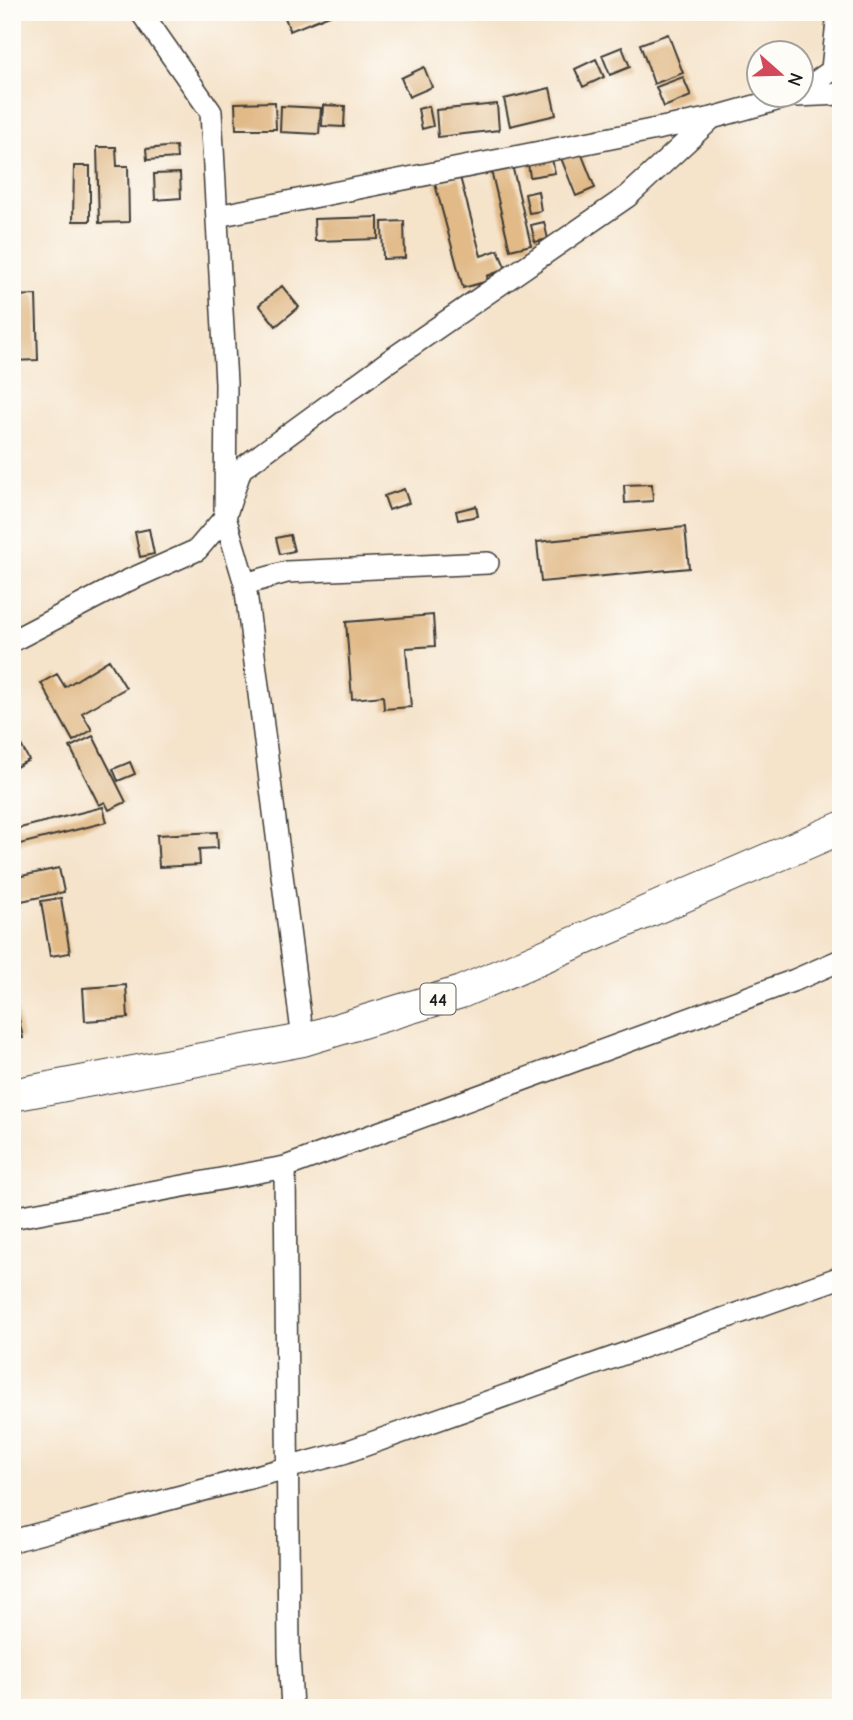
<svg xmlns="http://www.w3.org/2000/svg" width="853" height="1720" font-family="'Comic Neue',sans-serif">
<rect width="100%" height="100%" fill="#fdfcf7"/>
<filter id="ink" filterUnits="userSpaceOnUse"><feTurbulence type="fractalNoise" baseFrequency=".0143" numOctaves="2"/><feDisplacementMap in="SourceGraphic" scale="14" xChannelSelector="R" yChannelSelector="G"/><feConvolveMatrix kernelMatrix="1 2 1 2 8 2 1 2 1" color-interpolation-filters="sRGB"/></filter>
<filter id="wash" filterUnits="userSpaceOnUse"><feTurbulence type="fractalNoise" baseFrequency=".00686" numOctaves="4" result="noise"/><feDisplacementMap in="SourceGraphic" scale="28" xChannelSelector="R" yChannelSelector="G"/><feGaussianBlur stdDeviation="1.57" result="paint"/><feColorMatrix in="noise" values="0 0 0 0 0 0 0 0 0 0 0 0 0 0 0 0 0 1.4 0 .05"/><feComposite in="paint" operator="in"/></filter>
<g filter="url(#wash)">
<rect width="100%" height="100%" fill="#f5e3ca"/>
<g id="blocks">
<path fill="#e1ba88" d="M283 12H337L290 31Z
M668 34 683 73 654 84 640 44Z
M622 47 630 67 610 75 602 55Z
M596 59 604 77 583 87 575 69Z
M424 67 432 87 409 97 401 78Z
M683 77 691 96 664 107 656 87Z
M550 88 556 115 510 126 504 99Z
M275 102 276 129H236L235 103Z
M497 104 499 130 438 137 436 110Z
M323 105 345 106 344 127 322 126Z
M281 106 321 108 319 134 280 132Z
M429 106 433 126 422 129 418 109Z
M176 146 177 158 147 160 146 149Z
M97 147H116L117 166H128L129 222 99 223Z
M580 150 595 188 576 196 561 158Z
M552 159 555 173 530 177 528 164Z
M512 165 531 245 510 250 491 170Z
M74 166H90V221H73Z
M180 173 181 198 155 200 154 174Z
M460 177 481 256 498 250 506 269 487 276 488 281 463 288 435 184Z
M538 191 541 211 529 213 525 194Z
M378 217V239L315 241 314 219Z
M404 221 405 258 383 259 382 222Z
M544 222 548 239 535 242 531 225Z
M282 286 299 307 276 326 259 305Z
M36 295 38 360 12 361V296Z
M652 484 653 501 625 503 624 485Z
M404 489 409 503 389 510 384 496Z
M476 506 478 516 458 520 456 511Z
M685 527 689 568 541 582 537 542Z
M149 529 154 554 140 557 135 532Z
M290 535 294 551 280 554 276 538Z
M433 615 435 646 406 648 411 707 384 709 383 696 352 699 346 622Z
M109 660 126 688 82 713 92 730 73 741 41 683 57 674 65 687Z
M14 732 29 760 12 769V733Z
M93 736 126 802 109 810 105 802 99 805 70 747Z
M130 762 135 774 118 781 113 769Z
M103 807 107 822 12 846V830Z
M217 832 218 848 199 849 200 865 159 867 157 835Z
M59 868 64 892 12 903V878Z
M61 898 70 953 50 956 41 901Z
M126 985 128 1018 85 1021 83 988Z
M12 991H13L23 1038 12 1040Z"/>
</g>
</g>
<g filter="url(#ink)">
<use href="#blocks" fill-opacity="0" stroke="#3d3a36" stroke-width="2"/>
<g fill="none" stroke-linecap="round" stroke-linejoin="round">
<g stroke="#3d3a36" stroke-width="24">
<path id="minor" d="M141 12 211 112 226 383 225 517 245 584 303 1040
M832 69 838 12
M800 93 841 64
M796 96 841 94
M217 216 712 118
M245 584 287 572 488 563
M12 641 127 581 197 550 225 517 241 469 389 361 628 196 712 118 798 94
M285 1167 289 1654 292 1708
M12 1218 285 1167 795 980 841 960
M12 1541 343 1453 841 1277"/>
</g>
<g stroke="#3d3a36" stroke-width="34">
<path id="primary" d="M12 1095 303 1040 461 992 841 828"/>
</g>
<use href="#minor" stroke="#fff" stroke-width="21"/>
<use href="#primary" stroke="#fff" stroke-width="32"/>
</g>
</g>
<g text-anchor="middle" stroke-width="5" stroke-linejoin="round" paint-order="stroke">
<rect fill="#fdfcf7" stroke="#605f5e" stroke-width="2" x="420.5" y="983.5" width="35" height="31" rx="5"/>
<g font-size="19" font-weight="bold" fill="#1c1c1c">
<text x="438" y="1006">44</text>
</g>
</g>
<rect width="853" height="1720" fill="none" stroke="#fdfcf7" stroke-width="42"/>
<g transform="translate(780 74) rotate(110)"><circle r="33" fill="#fdfcf7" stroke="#a3a29f" stroke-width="2"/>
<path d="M0-5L12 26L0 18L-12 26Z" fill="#d1495b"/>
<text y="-10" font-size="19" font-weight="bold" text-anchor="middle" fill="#1c1c1c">N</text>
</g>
</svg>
